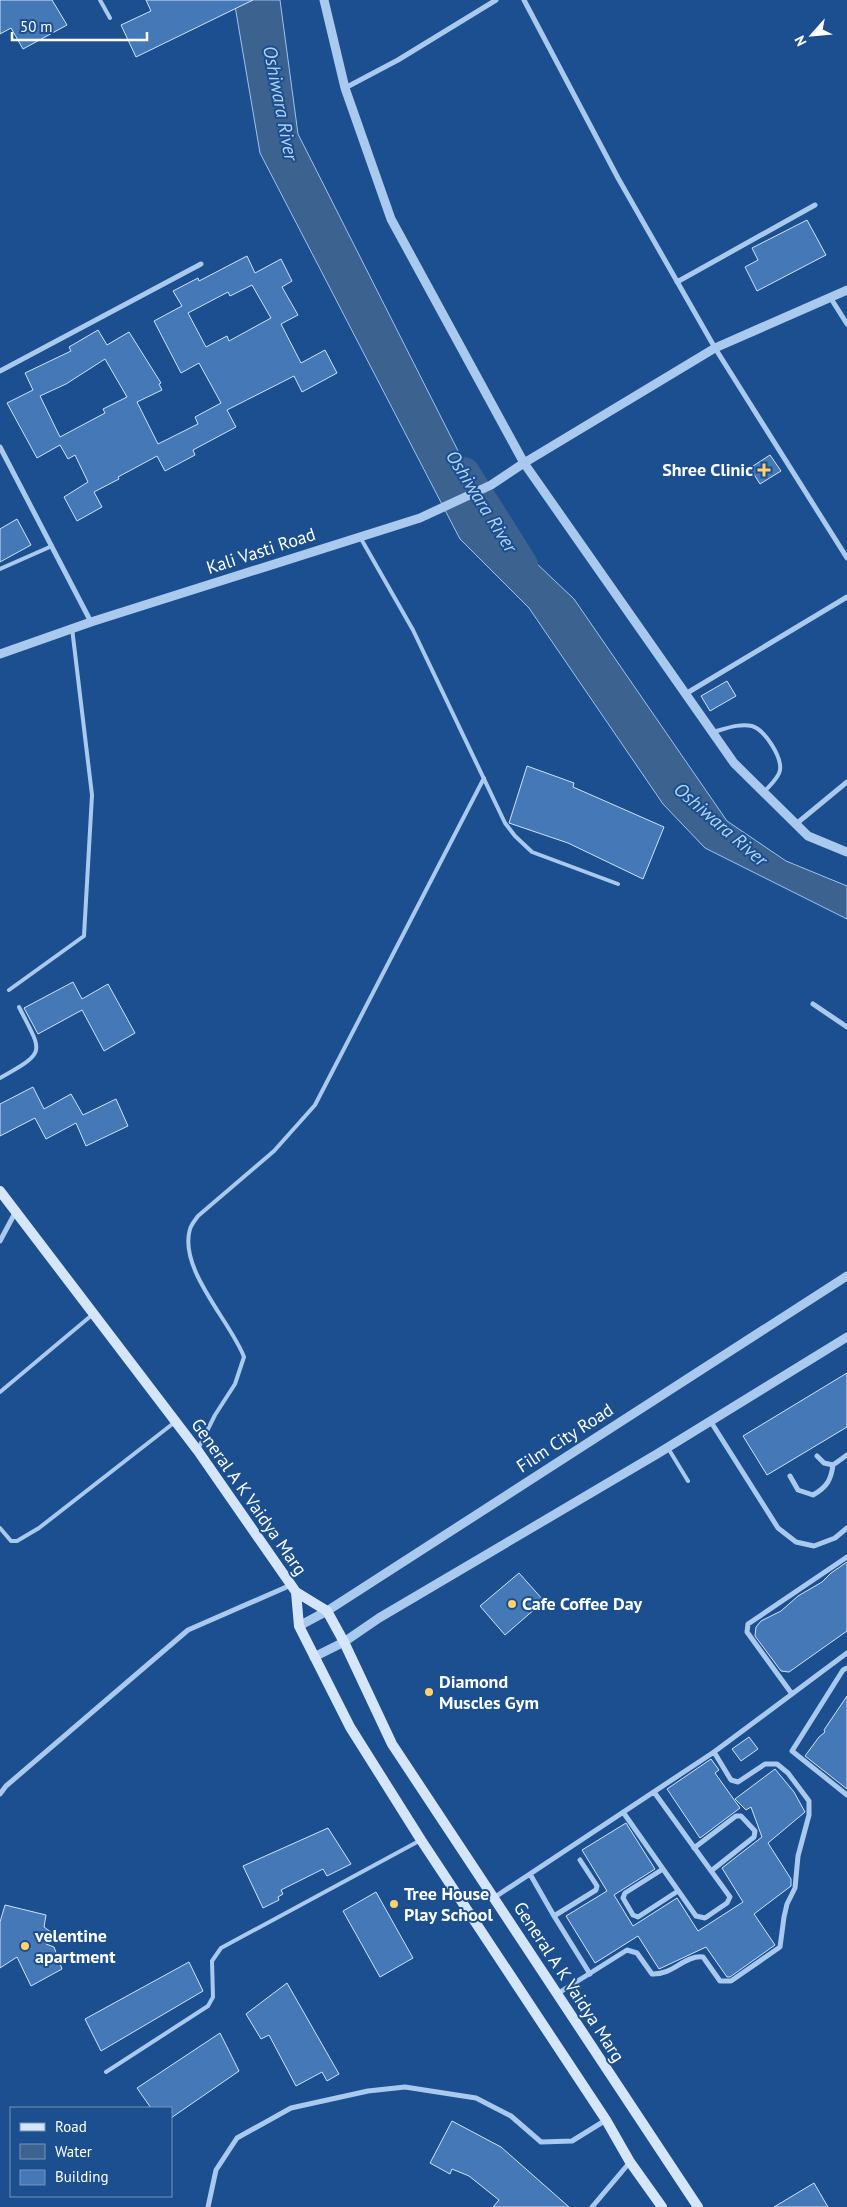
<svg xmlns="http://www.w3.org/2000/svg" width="847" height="2207" font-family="'PT Sans',sans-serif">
<rect width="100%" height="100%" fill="#1b4f8f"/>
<path fill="#3c6290" stroke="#9cc4f0" d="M234 0H280L298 134 495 524 574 599 727 821 786 861 847 886V919L705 848 663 804 529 608 460 539 260 153Z"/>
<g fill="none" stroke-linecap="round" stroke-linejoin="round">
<path stroke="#3c6290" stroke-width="32" d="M464 473 522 565"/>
</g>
<path fill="#4478b7" stroke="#cfe3fa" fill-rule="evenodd" d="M0 0H52L67 25 23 49 11 28 0 34Z
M146 0H253L136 57 121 25 151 11Z
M807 220 826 255 757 291 745 267 758 260 752 248Z
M247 256 255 273 281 259 292 281 282 287 298 315 281 324 301 363 325 350 337 373 302 392 294 376 227 410 236 427 193 450 195 455 165 471 157 456 118 477 119 479 94 492 102 507 77 521 64 497 88 482 75 455 68 459 60 445 37 458 7 403 33 390 25 373 71 351 69 347 98 330 107 345 129 332 161 383 159 384 162 390 137 402 158 444 198 424 195 417 221 403 199 363 181 373 154 321 182 306 173 291 198 278 199 281ZM252 285 271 318 229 341 227 336 206 347 188 313 228 292 230 296ZM105 359 127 397 103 409 105 413 60 437 40 396 66 384Z
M770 455 781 471 760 484 750 468Z
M17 519 31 545 0 562V529Z
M727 681 736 696 710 711 701 696Z
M527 766 574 783 573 787 664 827 643 879 568 843 509 823Z
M73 982 82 999 108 984 135 1033 104 1051 82 1010 38 1034 24 1008Z
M33 1087 44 1109 71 1094 83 1115 116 1099 128 1126 86 1146 76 1123 46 1139 35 1118 0 1136V1104Z
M847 1373V1427L767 1475 743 1436Z
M847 1562V1631L789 1672 781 1671 755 1636 756 1627 761 1621 781 1611 798 1596 822 1582 831 1573Z
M519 1573 544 1601 505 1635 480 1606Z
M847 1696V1789L805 1756 819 1737 825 1732 824 1730Z
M749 1737 758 1749 741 1761 732 1749Z
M711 1759 719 1770 715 1773 740 1808 700 1838 667 1789Z
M775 1769 794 1792 805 1812 768 1843 791 1879V1886L754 1914 775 1945 730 1977H727L706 1947 659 1969 638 1936 595 1963 566 1916 607 1891 582 1850 626 1823 655 1869 614 1895 633 1926 677 1898 698 1931 743 1902 722 1868 762 1837 751 1807 746 1810 735 1799Z
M328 1828 351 1864 327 1876 323 1869 281 1890 283 1894 278 1897 279 1900 263 1908 243 1866Z
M376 1892 413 1958 380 1977 343 1911Z
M5 1905 46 1915 44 1927 51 1932 46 1944 54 1947 62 1969 31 1986 17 1957 0 1968V1922Z
M189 1962 203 1991 101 2051 85 2019Z
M287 1983 339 2074 327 2081 322 2072 296 2086 269 2035 261 2039 246 2014Z
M220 2033 239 2071 171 2118V2108H151L137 2088Z
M452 2121 501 2147 569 2207H493L499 2200 469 2176 452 2169 450 2174 430 2163Z
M814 2183 828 2207H774Z"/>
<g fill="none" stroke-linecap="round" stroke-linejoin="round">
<path stroke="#a9c9ee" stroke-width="4" d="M100 0 110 18
M360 537 413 630 505 823 515 836 532 852 618 884
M0 569 52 546
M713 732C725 729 739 723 752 726 765 730 782 757 780 770 779 778 769 786 764 792
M9 990 84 936 92 795 72 628
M0 1078C48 1051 42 1053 19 1007
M0 1392 92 1315
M668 1448 688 1481
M198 1449 215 1415 235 1384 244 1357C231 1322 178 1269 190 1229 191 1225 195 1220 198 1216L274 1151 315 1105 484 778
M0 1528 11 1541H17L39 1528 175 1422
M106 2072 208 2006 213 1997 212 1961 221 1948 419 1841"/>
<path stroke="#a9c9ee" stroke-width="5" d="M524 0 618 178 715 348 847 558
M345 88 398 60 496 0
M677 282 815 205
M830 297 847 324
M0 371 201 264
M0 447 91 622
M687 693 847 597
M796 824 847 782
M813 1004 847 1027
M0 1241 16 1211
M711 1422 778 1528 796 1542 814 1546 835 1538 847 1528
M817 1456 824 1463 833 1465 847 1455
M790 1476 798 1490 813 1495C827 1487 831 1480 833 1465
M847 1668 843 1670 792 1751 847 1795
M792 1694 747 1632 748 1624 847 1557
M0 1794 6 1786 188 1630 291 1585
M623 1812 696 1916 705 1918 727 1903 730 1897 654 1792
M694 1848 736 1816H741L755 1831 754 1837 711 1871
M580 1860 597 1886 596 1890 554 1916 590 1974
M663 1869 625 1893 623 1898 633 1915 638 1917 678 1891
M530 1874 554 1916
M495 1897 714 1752 847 1653
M557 1994 627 1950 637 1953 652 1974C674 1975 684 1955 703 1957L720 1981H731L780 1947 784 1917 787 1904 795 1888 798 1856 809 1815V1801L788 1773 777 1764H765L738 1782 731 1780 714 1752
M208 2207 216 2170 237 2138 291 2108 368 2091 405 2087 476 2098 511 2116 541 2142 572 2141 606 2120
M592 2207 630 2162"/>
<path stroke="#a9c9ee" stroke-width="9" d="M324 0 345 88 391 219 524 463 734 763 808 836 847 852
M0 654 91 622 420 518 491 485 524 463 715 348 847 290
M299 1626 327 1611 847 1276
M314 1657 344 1642 379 1618 657 1454 847 1337"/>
<path stroke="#d6e6fa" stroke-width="10" d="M0 1191 198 1451 296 1592 327 1611 344 1642 392 1744 698 2207
M296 1592 299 1626 350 1727 421 1840 606 2120 630 2162 662 2207"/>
</g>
<g fill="#ffd166" stroke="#1b4f8f" stroke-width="2">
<path d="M761.5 462.5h5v5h5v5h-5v5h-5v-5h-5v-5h5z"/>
<circle cx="512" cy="1604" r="5"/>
<circle cx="429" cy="1692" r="5"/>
<circle cx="394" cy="1904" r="5"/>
<circle cx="25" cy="1946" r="5"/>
</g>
<g text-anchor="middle" stroke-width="4" stroke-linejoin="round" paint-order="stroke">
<g font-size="18" font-weight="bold" fill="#fff" stroke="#1b4f8f" text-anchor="start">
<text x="753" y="476" text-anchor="end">Shree Clinic</text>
<text x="522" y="1610">Cafe Coffee Day</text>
<text x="439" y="1688">Diamond<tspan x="439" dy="21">Muscles Gym</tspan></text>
<text x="404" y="1900">Tree House<tspan x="404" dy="21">Play School</tspan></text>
<text x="35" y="1942">velentine<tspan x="35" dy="21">apartment</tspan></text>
</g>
<g font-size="18" fill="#fff" stroke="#1b4f8f">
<text transform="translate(261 551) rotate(-18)" y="6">Kali Vasti Road</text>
<text transform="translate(565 1438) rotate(-33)" y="6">Film City Road</text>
<text transform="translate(249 1497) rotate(55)" y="6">General A K Vaidya Marg</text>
<text transform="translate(569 1982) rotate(57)" y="6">General A K Vaidya Marg</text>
</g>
<g font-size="19" font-style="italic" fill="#b5d3f5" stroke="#1b4f8f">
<text transform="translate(281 103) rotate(79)" y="7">Oshiwara River</text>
<text transform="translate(482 501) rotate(58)" y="7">Oshiwara River</text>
<text transform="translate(721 824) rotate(41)" y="7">Oshiwara River</text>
</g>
</g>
<rect x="10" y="2107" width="162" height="90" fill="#1b4f8f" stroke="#7695bc"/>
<rect x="20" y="2123" width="25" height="8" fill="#d6e6fa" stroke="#7695bc"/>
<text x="55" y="2132" font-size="15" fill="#ffffff">Road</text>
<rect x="20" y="2144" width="25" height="15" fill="#3c6290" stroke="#7695bc"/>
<text x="55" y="2157" font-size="15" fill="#ffffff">Water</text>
<rect x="20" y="2170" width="25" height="15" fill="#4478b7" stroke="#7695bc"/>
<text x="55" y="2182" font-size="15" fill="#ffffff">Building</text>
<g transform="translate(812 35) rotate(243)" stroke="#1b4f8f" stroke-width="4" paint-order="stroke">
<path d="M0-4L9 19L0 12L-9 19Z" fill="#ffffff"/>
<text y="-8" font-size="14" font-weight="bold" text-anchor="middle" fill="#ffffff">N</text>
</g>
<path d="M12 32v8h135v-8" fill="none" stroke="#ffffff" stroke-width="2.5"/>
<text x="20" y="32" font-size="15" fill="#ffffff" stroke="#1b4f8f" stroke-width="4" paint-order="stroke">50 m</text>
</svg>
